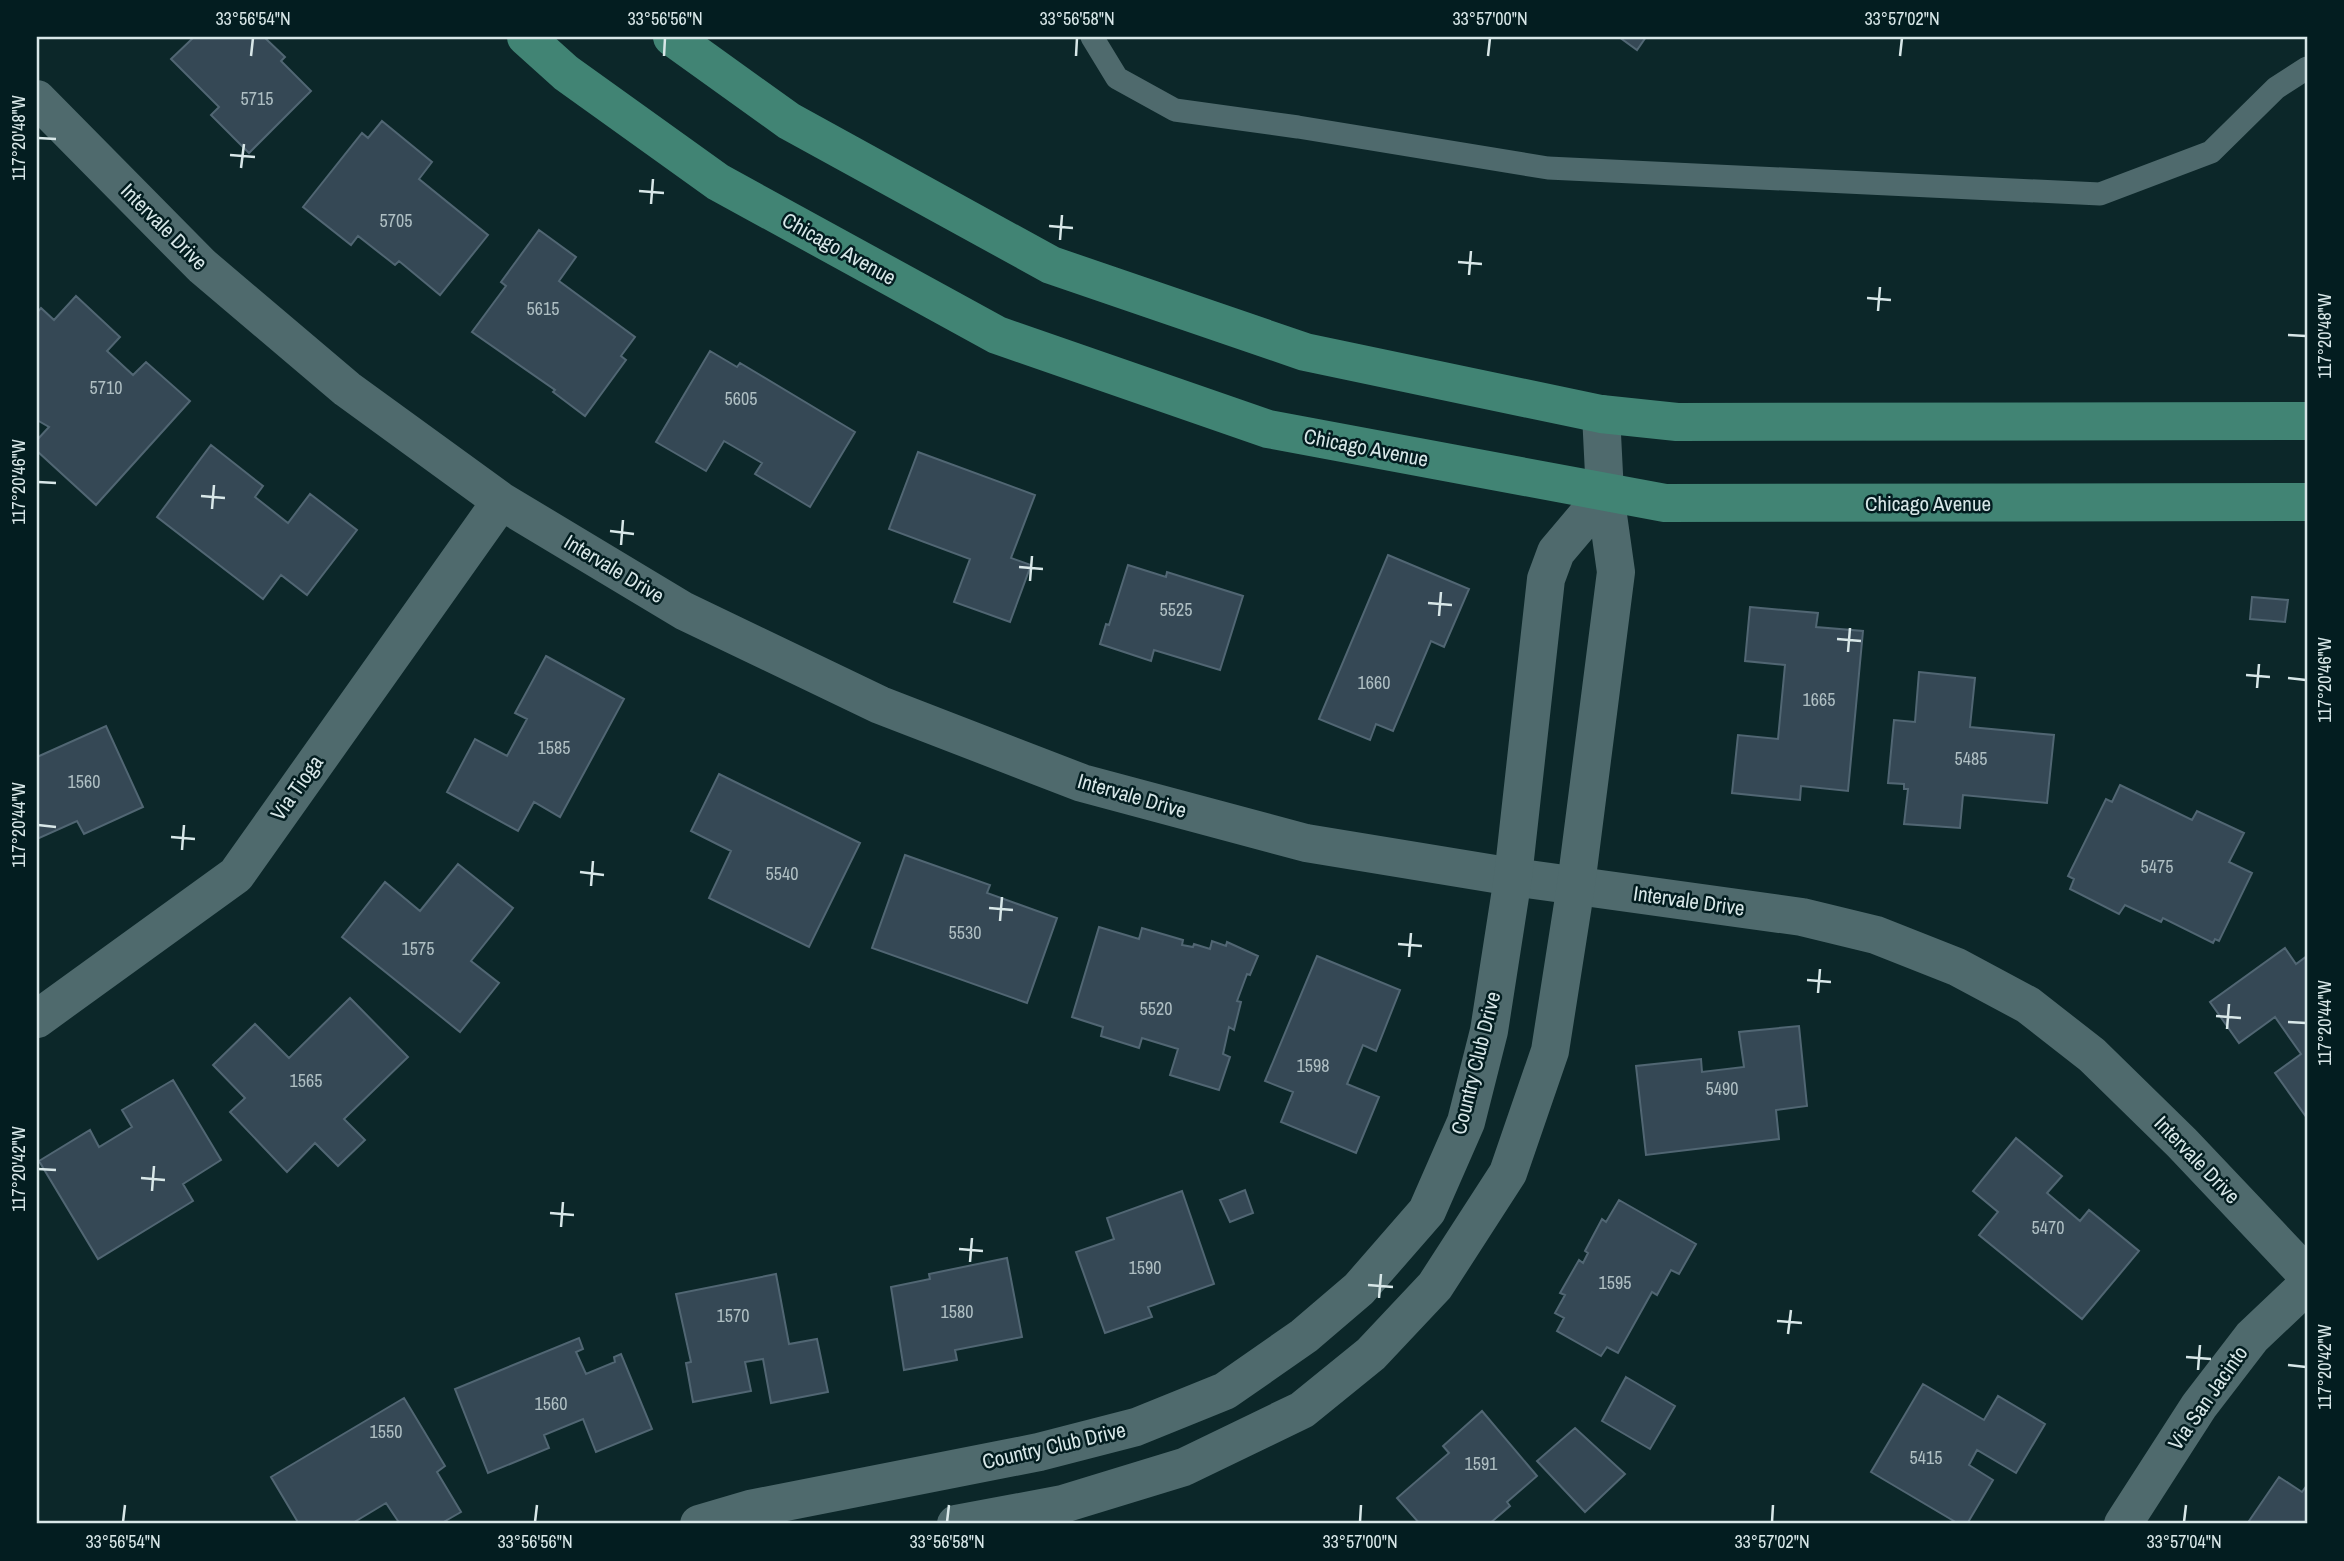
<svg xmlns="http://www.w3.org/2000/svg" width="2344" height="1561" font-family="'Archivo Narrow',sans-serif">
<rect width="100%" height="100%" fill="#0c2729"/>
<path fill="#354855" stroke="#516673" stroke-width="2" d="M194 37H264L285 57 281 61 311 91 249 153 211 115 219 107 171 59Z
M1619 37H1646L1637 50Z
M382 121 432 162 419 179 488 235 440 295 399 261 395 265 358 236 351 245 303 207 362 133 368 138Z
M539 230 576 257 559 281 635 337 621 356 626 360 585 416 553 392 555 390 472 332 506 286 501 282Z
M76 296 120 337 107 351 133 375 146 362 190 401 96 505 37 451V440L49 427 37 420V313L41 308 54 320Z
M710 351 737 367 740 363 855 432 810 507 755 474 762 463 724 441 706 471 656 442Z
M211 445 263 486 255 497 288 523 310 494 357 530 307 595 281 575 263 599 157 517Z
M918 452 1035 495 1011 558 1031 565 1010 622 954 602 970 559 889 529Z
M1388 555 1469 589 1444 647 1431 641 1393 731 1376 724 1370 740 1319 719Z
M1128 565 1166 577 1167 572 1243 596 1220 670 1154 650 1151 661 1100 644 1106 624 1109 625Z
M2252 597 2288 600 2285 622 2250 619Z
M1750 607 1818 613 1816 627 1863 631 1848 791 1801 786 1800 800 1732 793 1738 735 1778 739 1785 665 1745 661Z
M546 656 624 699 560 817 534 802 518 831 447 792 475 739 507 756 527 719 515 713Z
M1919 672 1975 678 1970 727 2054 735 2047 803 1963 795 1960 828 1904 824 1908 789H1904V784L1888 783 1894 720 1915 722Z
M106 726 143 807 84 834 77 821 37 839V757Z
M719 774 860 843 809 947 709 898 731 851 691 831Z
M2120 785 2192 820 2197 811 2244 833 2229 862 2252 873 2219 941 2215 939 2213 943 2163 918 2161 922 2125 905 2119 914 2070 889 2074 879 2068 876 2106 799 2112 802Z
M905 855 990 885 987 893 1057 918 1027 1003 872 948Z
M458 864 513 908 471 961 499 983 460 1032 342 937 385 882 420 911Z
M1099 927 1139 939 1142 928 1183 940 1182 945 1193 947 1194 944 1210 949 1212 941 1226 946 1227 942 1258 956 1250 975 1247 974 1237 1001 1241 1002 1234 1030 1229 1027 1223 1054 1230 1057 1219 1090 1170 1075 1178 1049 1142 1038 1139 1048 1101 1036 1103 1027 1072 1017Z
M2285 948 2296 964 2307 956V1118L2275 1073 2301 1054 2275 1017 2239 1043 2210 1002Z
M1317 956 1400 990 1376 1051 1363 1045 1347 1084 1379 1097 1356 1153 1281 1122 1293 1092 1265 1081Z
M350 998 408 1057 344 1119 365 1140 338 1166 315 1143 287 1172 230 1112 245 1098 213 1065 255 1024 289 1058Z
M1799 1026 1807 1106 1776 1110 1779 1139 1646 1155 1636 1066 1701 1059 1702 1072 1744 1067 1739 1032Z
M173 1080 221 1160 183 1184 193 1201 98 1259 39 1161 90 1130 99 1147 132 1127 122 1110Z
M2016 1138 2062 1176 2047 1193 2080 1221 2089 1210 2139 1251 2082 1319 1979 1235 1998 1212 1973 1191Z
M1245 1190 1253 1213 1230 1222 1220 1200Z
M1182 1191 1214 1284 1148 1307 1152 1317 1105 1333 1076 1252 1114 1239 1107 1218Z
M1619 1200 1696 1244 1679 1274 1671 1270 1657 1295 1652 1292 1618 1353 1607 1347 1601 1356 1557 1331 1564 1318 1555 1313 1565 1295 1560 1293 1579 1260 1583 1263 1588 1253 1585 1251 1602 1219 1606 1222Z
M1007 1258 1022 1337 955 1350 957 1360 904 1370 891 1287 930 1279 929 1274Z
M776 1274 789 1344 817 1339 828 1392 771 1403 763 1359 745 1362 751 1391 693 1402 686 1363 691 1362 676 1294Z
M579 1338 583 1349 576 1352 586 1374 615 1362 614 1357 621 1354 652 1429 596 1452 583 1419 544 1435 549 1448 488 1473 455 1389Z
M1626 1377 1675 1406 1650 1449 1602 1421Z
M1923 1384 1984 1420 1998 1396 2045 1424 2016 1473 1977 1450 1969 1465 1993 1480 1967 1524H1959L1871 1472Z
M404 1398 445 1466 437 1472 461 1512 440 1524H400L386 1503 351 1524H299L271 1477Z
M1482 1411 1537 1476 1507 1502 1510 1506 1489 1524H1420L1397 1498 1449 1453 1443 1446Z
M1575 1428 1625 1474 1585 1512 1537 1461Z
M2279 1477 2302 1492 2307 1485V1524H2247Z"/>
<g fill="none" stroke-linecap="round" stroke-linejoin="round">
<path stroke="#4f6a6d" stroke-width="23" d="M1092 37 1117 78 1175 110 1298 127 1548 168 2100 194 2211 152 2276 88 2307 68"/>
<path stroke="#4f6a6d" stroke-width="38" d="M37 99 202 266 347 389 501 501 684 611 880 705 1082 783 1306 843 1513 877 1802 917 1876 935 1957 967 2028 1005 2092 1055 2182 1143 2307 1275
M37 1019 236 875 501 501
M2123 1524 2199 1406 2252 1337 2307 1285"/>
<path stroke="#4f6a6d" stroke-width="38" d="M699 1524 750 1509 1039 1452 1136 1427 1225 1391 1304 1336 1359 1289 1427 1211 1466 1122 1489 1031 1513 877 1546 579 1556 552 1605 494
M956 1524 1063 1504 1184 1467 1302 1410 1371 1354 1435 1286 1508 1173 1550 1051 1576 885 1616 572 1605 494 1601 414"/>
<path stroke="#418474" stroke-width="38" d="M526 37 566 73 718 182 997 335 1268 429 1665 503 2307 502
M672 37 789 121 1051 265 1305 352 1601 414 1677 422 2307 421"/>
</g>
<path fill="none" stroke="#d8e7e8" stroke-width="2.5" d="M251 56 253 38M664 56 665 38M1076 56 1077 38M1488 56 1490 38M1900 56 1902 38M38 138 56 139M230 155 255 157M241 168 244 144M639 191 664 193M651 204 653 179M1049 226 1073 228M1060 240 1062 215M1458 262 1482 264M1469 275 1471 251M1867 298 1891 300M1878 311 1880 287M2288 335 2306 336M38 482 56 483M201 496 225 498M212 509 214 485M610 531 634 534M621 545 623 520M1019 567 1043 569M1030 581 1032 556M1428 603 1452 605M1439 616 1441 592M1837 639 1861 641M1848 652 1850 628M2246 675 2270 677M2288 678 2306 680M2257 688 2259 664M38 825 56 827M171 837 195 839M182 850 184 825M580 872 604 875M591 886 593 861M989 908 1013 910M1000 921 1002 897M1398 944 1422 946M1409 957 1411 933M1807 980 1831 982M1818 993 1820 969M2216 1016 2241 1018M2288 1022 2306 1023M2227 1029 2229 1004M38 1169 56 1170M141 1178 165 1180M152 1191 154 1166M550 1213 574 1215M561 1227 563 1202M959 1249 983 1251M970 1262 972 1238M1368 1285 1393 1287M1379 1298 1381 1274M1777 1321 1802 1323M1788 1334 1791 1310M2186 1357 2211 1359M2288 1365 2306 1367M2198 1370 2200 1345M123 1522 125 1505M535 1522 537 1505M947 1522 949 1505M1360 1522 1361 1505M1772 1522 1773 1505M2184 1522 2186 1505"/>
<g text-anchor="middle" stroke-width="5" stroke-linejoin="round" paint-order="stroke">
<g font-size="18" fill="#afbfc3">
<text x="257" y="105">5715</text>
<text x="396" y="227">5705</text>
<text x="543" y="315">5615</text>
<text x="106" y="394">5710</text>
<text x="741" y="405">5605</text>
<text x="1176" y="616">5525</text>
<text x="1374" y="689">1660</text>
<text x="1819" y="706">1665</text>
<text x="554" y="754">1585</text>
<text x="1971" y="765">5485</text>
<text x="84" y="788">1560</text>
<text x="2157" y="873">5475</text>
<text x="782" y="880">5540</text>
<text x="965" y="939">5530</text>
<text x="418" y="955">1575</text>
<text x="1156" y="1015">5520</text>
<text x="1313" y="1072">1598</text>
<text x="306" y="1087">1565</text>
<text x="1722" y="1095">5490</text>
<text x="2048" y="1234">5470</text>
<text x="1145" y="1274">1590</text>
<text x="1615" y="1289">1595</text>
<text x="957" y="1318">1580</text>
<text x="733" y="1322">1570</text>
<text x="551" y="1410">1560</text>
<text x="386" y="1438">1550</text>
<text x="1926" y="1464">5415</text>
<text x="1481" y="1470">1591</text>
</g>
<g font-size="21" fill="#d8e7e8" stroke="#031d20">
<text transform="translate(164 227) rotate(45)" y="7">Intervale Drive</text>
<text transform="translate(839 249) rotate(29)" y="7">Chicago Avenue</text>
<text transform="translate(1366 448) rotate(11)" y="7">Chicago Avenue</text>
<text x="1928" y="511">Chicago Avenue</text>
<text transform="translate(614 569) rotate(31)" y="7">Intervale Drive</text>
<text transform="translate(297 788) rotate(-55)" y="7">Via Tioga</text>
<text transform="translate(1132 796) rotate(16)" y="7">Intervale Drive</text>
<text transform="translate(1689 901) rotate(8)" y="7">Intervale Drive</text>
<text transform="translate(1476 1063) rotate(-76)" y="7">Country Club Drive</text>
<text transform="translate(2197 1160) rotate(46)" y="7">Intervale Drive</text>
<text transform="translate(2208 1398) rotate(-55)" y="7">Via San Jacinto</text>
<text transform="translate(1054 1446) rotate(-13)" y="7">Country Club Drive</text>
</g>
</g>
<rect width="2344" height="1561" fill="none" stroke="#031d20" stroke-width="77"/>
<rect x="38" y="38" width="2268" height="1484" fill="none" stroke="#d8e7e8" stroke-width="2.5"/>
<g font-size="18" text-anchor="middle" fill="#d8e7e8">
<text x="253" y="25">33°56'54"N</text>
<text x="665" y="25">33°56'56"N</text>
<text x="1077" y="25">33°56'58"N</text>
<text x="1490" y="25">33°57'00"N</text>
<text x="1902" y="25">33°57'02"N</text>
<text transform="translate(19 138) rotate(-90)" y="6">117°20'48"W</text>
<text transform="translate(2325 336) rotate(-90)" y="6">117°20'48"W</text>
<text transform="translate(19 482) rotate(-90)" y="6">117°20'46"W</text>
<text transform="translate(2325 680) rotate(-90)" y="6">117°20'46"W</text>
<text transform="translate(19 825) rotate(-90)" y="6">117°20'44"W</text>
<text transform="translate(2325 1023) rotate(-90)" y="6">117°20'44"W</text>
<text transform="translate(19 1169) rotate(-90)" y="6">117°20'42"W</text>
<text transform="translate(2325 1367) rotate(-90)" y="6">117°20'42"W</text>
<text x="123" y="1548">33°56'54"N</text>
<text x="535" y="1548">33°56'56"N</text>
<text x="947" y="1548">33°56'58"N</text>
<text x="1360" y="1548">33°57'00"N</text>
<text x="1772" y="1548">33°57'02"N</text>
<text x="2184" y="1548">33°57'04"N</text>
</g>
</svg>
